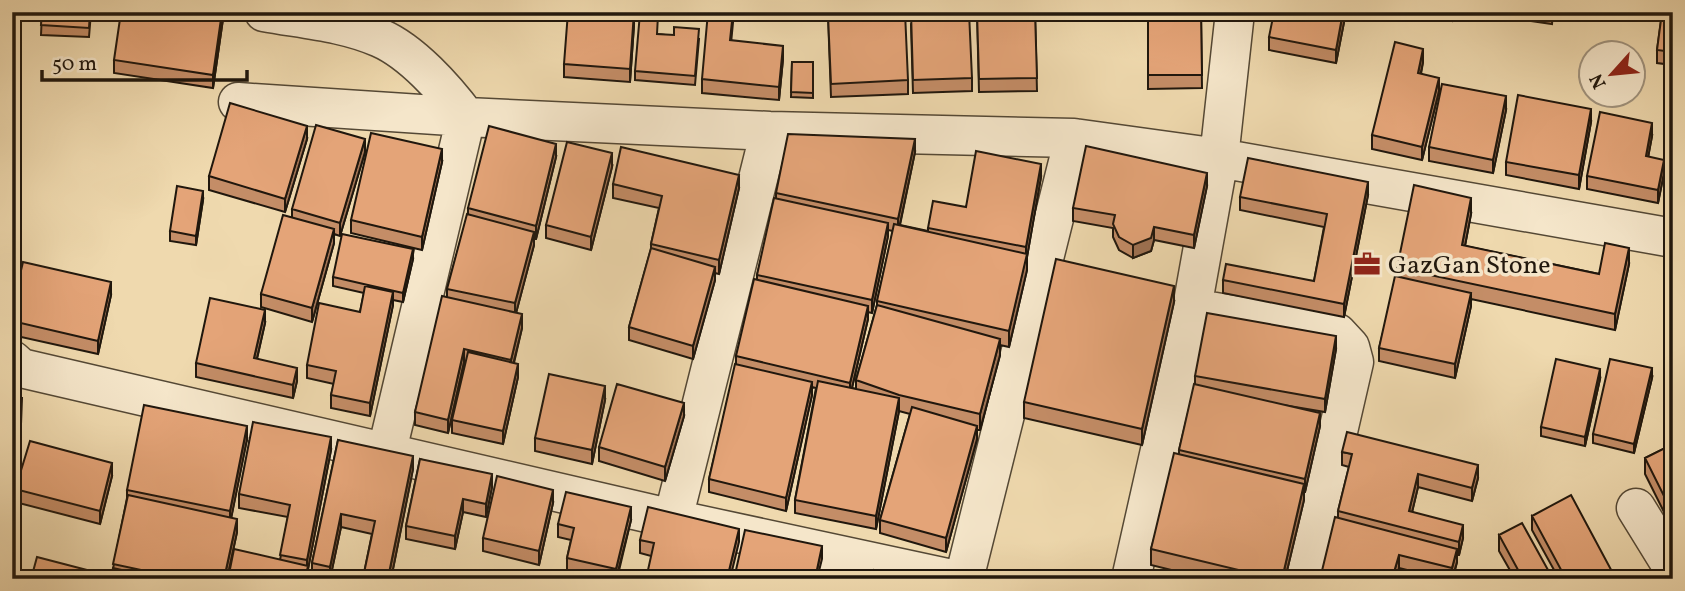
<svg xmlns="http://www.w3.org/2000/svg" width="1685" height="591" font-family="Vollkorn,serif">
<rect width="100%" height="100%" fill="#efd9ae"/>
<filter id="stains"><feTurbulence type="fractalNoise" baseFrequency=".00286" numOctaves="4"/><feColorMatrix values="0 0 0 0 .2 0 0 0 0 .09 0 0 0 0 .02 0 0 0 .5 -.17"/></filter>
<radialGradient id="worn" r=".72"><stop offset=".6" stop-color="#630" stop-opacity="0"/><stop offset="1" stop-color="#630" stop-opacity=".3"/></radialGradient>
<g fill="none" stroke-linecap="round" stroke-linejoin="round">
<g stroke="#544835" stroke-width="41">
<path id="minor" d="M264 12C302 19 344 22 380 38 412 52 445 89 466 117L387 451
M238 102 466 117 770 131 1074 138 1219 158 1673 238
M1192 308 1337 333 1350 347 1354 362 1304 579
M12 360 21 368 673 519 952 579
M1636 508 1673 568
M673 519 770 131
M964 579 1074 138
M1131 579 1192 308 1219 158 1235 12"/>
</g>
<use href="#minor" stroke="#f5e6ca" stroke-width="38"/>
</g>
<path fill="#c48d67" stroke="#20170d" stroke-width="2" fill-rule="evenodd" d="M42 12H91L89 37 41 35Z
M224 12 213 88 114 73V60Z
M977 12H1035L1037 91 979 92Z
M1148 12H1201L1202 88 1148 89Z
M1346 12 1336 63 1269 50V37Z
M1405 12H1454L1452 21Z
M1503 12H1553L1552 24 1503 17Z
M1650 12H1673V65L1657 63V50L1662 14Z
M828 15 908 80V94L831 97Z
M634 25 630 82 564 77V64Z
M911 25 972 78V91L913 93Z
M657 34 699 39 695 85 635 80V71Z
M732 41 783 59 779 100 702 93V79Z
M792 62H813V98L791 97Z
M1423 62 1421 74 1439 91 1422 160 1372 149V135Z
M1506 110 1493 173 1429 161V147Z
M1591 122 1579 189 1506 175V162Z
M1652 136 1648 157 1664 173 1658 203 1587 189V176Z
M307 139 285 212 209 190V176Z
M365 152 340 236 334 234V243L312 322 261 307V294L292 217V209Z
M915 152 900 225 928 231V228L966 207 1041 177 1027 257V270L1009 347 1000 345V355L980 430H977V439L946 552 880 533V520L910 414 899 411 876 529 795 513V500L816 388 812 387V395L786 511 709 492V479L736 364V356L757 280V275L776 199V193ZM888 230 893 231 877 301V305L856 380V389L852 388 868 319V312L872 313 888 236Z
M556 157 536 239H534V245L516 313 522 328 514 363 518 377 503 444 452 433V420L466 363 464 362 448 433 415 425V412L447 297V289L468 214V208Z
M442 162 422 250 351 233V220Z
M1673 162V206L1666 205V192Z
M612 167 591 250 546 238V225Z
M613 184 739 188 719 274 715 273V280L693 359 629 340V327L651 249V244L659 208 613 198Z
M1207 186 1194 248 1154 240 1151 251 1133 258 1119 250 1113 237V228L1073 221V208Z
M1368 195 1344 317 1223 293V280L1314 281 1324 227 1240 210V197Z
M203 200 196 245 170 241V231Z
M1471 214 1465 246 1599 274 1629 264 1615 330 1471 299V306L1455 378 1379 361V348L1397 277V268Z
M413 259 403 302 393 300V305L370 416 331 408V395L334 384 307 378V365L360 312 364 293 333 286V277Z
M111 295 98 354 12 335V308Z
M1174 302 1142 445 1024 418V402Z
M265 323 257 359 297 381 293 398 196 377V363Z
M1336 349 1325 412 1283 405 1320 426 1305 492H1304V500L1285 579H1208L1151 565V549L1179 454V450L1195 384V376Z
M1652 378 1634 453 1593 443V434Z
M1600 379 1585 446 1541 436V427Z
M12 398 20 475 112 476 100 524 19 503 18 542H12Z
M605 400 592 464 535 451V438Z
M684 416 665 481 599 461V447Z
M247 439 231 518 237 532 227 579H111L127 498V490Z
M338 440 413 469 391 579H364V573L372 534 341 527 330 579 312 576V563Z
M1673 444V530L1645 474V458Z
M331 450 308 569V579L280 560 288 517 239 508V494Z
M1342 452 1478 478 1472 501 1418 487 1412 512 1463 538 1459 555H1457V562L1453 579H1443L1399 568 1396 579H1320L1338 517V511L1349 467 1342 465Z
M420 459 492 487 486 517 463 512 455 549 406 539V526Z
M553 503 539 565 483 551V538Z
M1532 516 1616 579H1559L1532 530Z
M631 520 617 579H601L567 571V558L571 540 558 537V524Z
M1499 535 1553 579H1515L1499 551Z
M640 540 739 542 651 556 640 553Z"/>
<path fill="#a07354" stroke="#20170d" stroke-width="2" d="M222 12H224L213 88V75Z
M634 12V25L630 82V69Z
M733 12H734L730 54V40Z
M1343 12H1346L1336 63V50Z
M783 46V59L779 100V87Z
M1423 49V62L1418 86V73Z
M1439 78V91L1422 160V147Z
M1506 96V110L1493 173V160Z
M1591 109V122L1579 189V175Z
M1652 123V136L1646 169V156Z
M307 126V139L285 212V199Z
M365 139V152L340 236V223Z
M915 139V152L898 233V219Z
M556 144V157L536 239V226Z
M442 149V162L422 250V237Z
M612 153V167L591 250V237Z
M1664 160V173L1658 203V190Z
M1041 164V177L1027 257V270L1009 347V331L1026 256V247Z
M1207 173V186L1194 248V235Z
M739 175V188L719 274V260Z
M1368 182V195L1344 317V304Z
M203 191V200L196 245V236Z
M1471 198V214L1462 261V245Z
M888 223V236L872 313V300Z
M1154 227V240L1151 251 1133 258V245Z
M334 229V243L312 322V308Z
M534 232V245L515 317V303Z
M1629 248V264L1615 330V314Z
M413 249V259L403 302V293Z
M715 267V280L693 359V346Z
M111 282V295L98 354V341Z
M1174 286V302L1142 445V429Z
M393 292V305L370 416V403Z
M1471 293V306L1455 378V364Z
M868 306V319L850 396V383Z
M265 310V323L254 371V358Z
M522 314V328L511 373V360Z
M1336 336V349L1325 412V399Z
M1000 339V355L980 430V414Z
M464 349V362L448 433V420Z
M518 364V377L503 444V431Z
M297 368V381L293 398V385Z
M1652 368V378L1634 453V444Z
M1600 369V379L1585 446V437Z
M812 382V395L786 511V498Z
M605 386V400L592 464V450Z
M899 398V411L876 529V516Z
M684 403V416L665 481V467Z
M1320 413V426L1305 492V479Z
M247 426V439L230 524V511Z
M977 426V439L946 552V538Z
M331 437V450L308 569V579H305L307 569V560Z
M413 456V469L391 579H388Z
M112 463V476L100 524V511Z
M1478 465V478L1472 501V488Z
M492 474V487L486 517V504Z
M1418 474V487L1409 525V511Z
M1304 484V500L1285 579H1282Z
M553 490V503L539 565V551Z
M463 499V512L455 549V536Z
M631 507V520L616 579V569Z
M341 514V527L330 579V567Z
M237 519V532L227 579H224Z
M1463 525V538L1459 555V542Z
M739 529V542L730 579H727Z
M822 546V559L817 579H815Z
M1457 549V562L1452 579V568Z
M1399 555V568L1396 579H1392Z"/>
<path fill="#e4a478" stroke="#20170d" stroke-width="2" d="M42 12H90L89 28 41 25Z
M121 12H222L213 75 114 60Z
M568 12H634L630 69 564 64Z
M708 12H733L730 40 783 46 779 87 702 79Z
M887 12H905L908 80 831 84 828 15Z
M911 12H969L972 78 913 80Z
M977 12H1035L1037 78 979 79Z
M1148 12H1201L1202 75H1148Z
M1274 12H1343L1336 50 1269 37Z
M1536 12H1552V15Z
M1662 12H1673V52L1657 50Z
M640 13 658 15 657 34 674 35V27L699 29 695 76 635 71Z
M1395 42 1423 49 1418 73 1439 78 1422 147 1372 135Z
M792 62H813V93L791 92Z
M1442 84 1506 96 1493 160 1429 147Z
M1518 95 1591 109 1579 175 1506 162Z
M230 103 307 126 285 199 209 176Z
M1600 112 1652 123 1646 156 1664 160 1658 190 1587 176Z
M316 125 365 139 340 223 292 209Z
M489 126 556 144 536 226 468 208Z
M371 133 442 149 422 237 351 220Z
M788 134 915 139 898 219 776 193Z
M567 142 612 153 591 237 546 225Z
M1086 146 1207 173 1194 235 1154 227 1151 238 1133 245 1119 237 1113 224 1115 215 1073 208Z
M621 147 739 175 719 260 651 244 662 196 613 184Z
M976 151 1041 164 1026 247 928 228 933 201 966 207Z
M1248 158 1368 182 1344 304 1223 280 1226 264 1314 281 1327 214 1240 197Z
M1673 162V193L1666 192Z
M1414 185 1471 198 1462 245 1599 274 1605 243 1629 248 1615 314 1397 268Z
M177 186 203 191 196 236 170 231Z
M774 198 888 223 872 300 757 275Z
M467 214 534 232 515 303 447 289Z
M283 215 334 229 312 308 261 294Z
M894 224 1027 254 1009 331 877 301Z
M342 234 413 249 403 293 333 277Z
M651 248 715 267 693 346 629 327Z
M1056 259 1174 286 1142 429 1024 402Z
M23 262 111 282 98 341 12 321V308Z
M1395 276 1471 293 1455 364 1379 348Z
M754 279 868 306 850 383 736 356Z
M365 286 393 292 370 403 331 395 336 371 307 365 319 303 360 312Z
M442 296 522 314 511 360 464 349 448 420 415 412Z
M210 298 265 310 254 358 297 368 293 385 196 363Z
M877 305 1000 339 980 414 899 395 856 380Z
M1207 313 1336 336 1325 399 1195 376Z
M468 352 518 364 503 431 452 420Z
M1556 359 1600 369 1585 437 1541 427Z
M1610 359 1652 368 1634 444 1593 434Z
M735 364 812 382 786 498 709 479Z
M549 374 605 386 592 450 535 438Z
M818 381 899 398 876 516 795 500Z
M617 384 684 403 665 467 599 447Z
M1194 384 1320 413 1305 479 1179 450Z
M12 398H22L19 477 30 441 112 463 100 511 19 490 18 529H12Z
M144 405 247 426 230 511 127 490Z
M912 407 977 426 946 538 880 520Z
M253 422 331 437 307 560 280 555 290 505 239 494Z
M1347 432 1478 465 1472 488 1418 474 1409 511 1463 525 1459 542 1338 511 1352 454 1342 452Z
M338 440 413 456 388 578 364 573 375 521 341 514 330 567 312 563Z
M1673 444V514L1645 458Z
M1174 453 1304 484 1282 579H1276L1151 549Z
M420 459 492 474 486 504 463 499 455 536 406 526Z
M497 476 553 490 539 551 483 538Z
M566 492 631 507 616 569 567 558 574 528 558 524Z
M128 495 237 519 224 579H183L113 564Z
M1571 495 1616 579H1566L1532 516Z
M648 507 739 529 727 579H646L654 543 640 540Z
M1335 517 1457 549 1452 568 1399 555 1392 579H1320Z
M1522 523 1553 579H1523L1499 535Z
M745 530 822 546 815 579H734Z
M234 549 308 566 305 579H228Z
M37 557 87 570 85 579H31Z
M113 568 161 579H111Z
M874 570 909 579H872Z
M1209 575 1225 579H1208Z"/>
<defs>
<g id="office-bare" transform="scale(2.1)"><path d="M-6-3h4V-5.5h4V-3h4V5H-6ZM-1-4.5V-3h2v-1.5ZM-6 0V1H6V0Z" fill="#8f2418" stroke="#f5e6ca" stroke-width="2.5" paint-order="stroke"/></g>
</defs>
<g fill-rule="evenodd">
<use href="#office-bare" x="1367" y="264"/>
</g>
<g text-anchor="middle" stroke-width="7" stroke-linejoin="round" paint-order="stroke">
<g font-size="26" fill="#20170d" stroke="#f5e6ca" text-anchor="start">
<text x="1388" y="273">GazGan Stone</text>
</g>
</g>
<rect width="1685" height="591" fill="none" stroke="#efd9ae" stroke-width="42"/>
<rect x="14" y="14" width="1657" height="563" fill="none" stroke="#20170d" stroke-width="3.5"/>
<rect x="21" y="21" width="1643" height="549" fill="none" stroke="#20170d" stroke-width="2"/>
<g transform="translate(1612 74) rotate(243)"><circle r="33" fill="#f5e6ca" stroke="#a0937e" stroke-width="2"/>
<path d="M0-5L12 26L0 18L-12 26Z" fill="#8f2418"/>
<text y="-10" font-size="19" font-weight="bold" text-anchor="middle" fill="#20170d">N</text>
</g>
<path d="M42 70v10h205v-10" fill="none" stroke="#20170d" stroke-width="3.5"/>
<text x="52" y="70" font-size="21" fill="#20170d" stroke="#f5e6ca" stroke-width="5" paint-order="stroke">50 m</text>
<rect width="100%" height="100%" filter="url(#stains)"/>
<rect width="100%" height="100%" fill="url(#worn)"/>
</svg>
